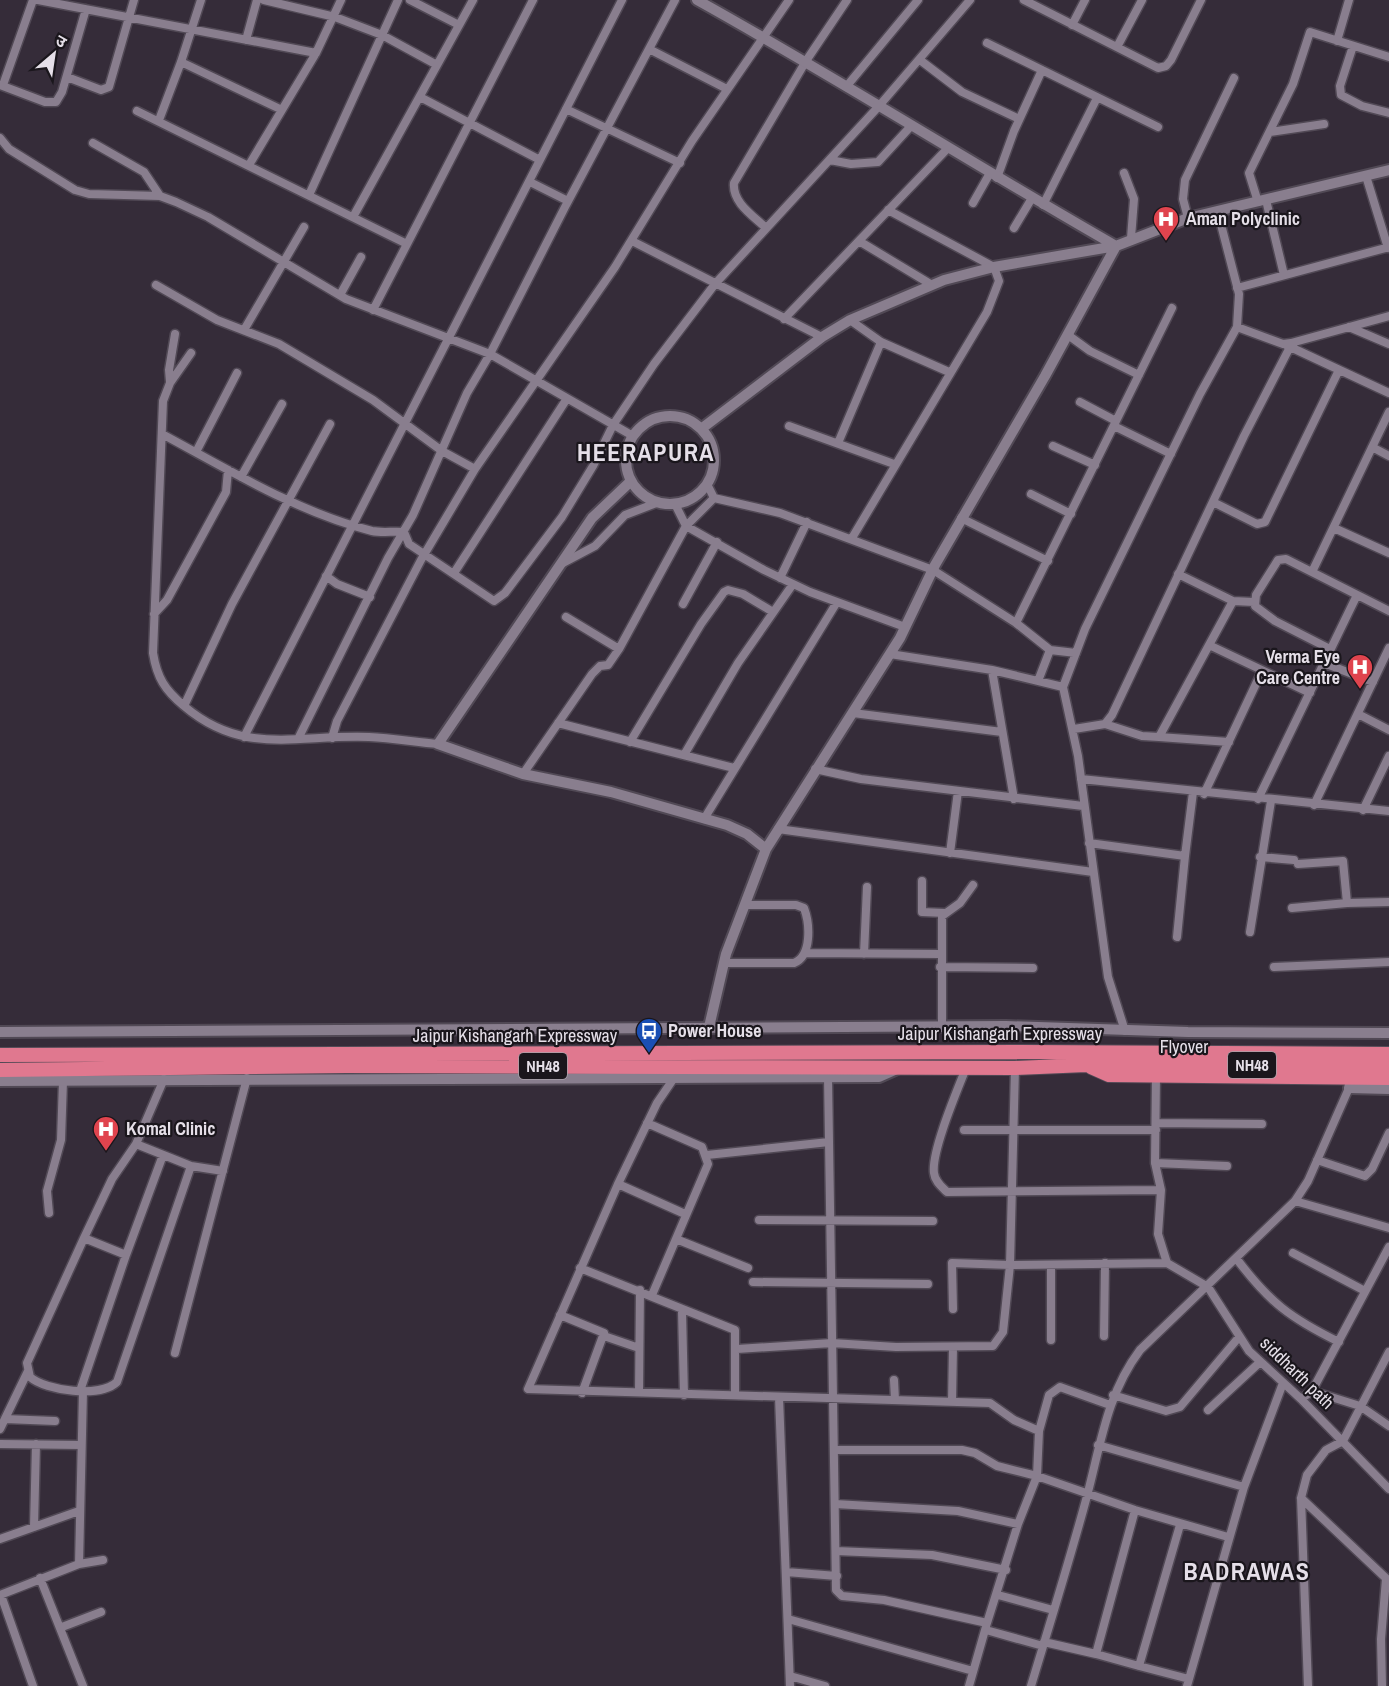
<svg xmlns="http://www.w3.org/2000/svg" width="1389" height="1686" font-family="'Archivo Narrow','Noto Sans Devanagari',sans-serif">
<rect width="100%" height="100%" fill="#352c39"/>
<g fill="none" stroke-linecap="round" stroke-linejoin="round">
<g stroke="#514955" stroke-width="11">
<path id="minor" d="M38 0 316 53
M264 0 335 17 382 35 437 65
M410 0 459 25
M1024 0 1158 68 1166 66 1171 60 1201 0
M1072 25 1085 0
M246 40 257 0
M1337 41 1349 0
M987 43 1158 127
M1353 46 1340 86 1341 95 1362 106 1389 113
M1117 47 1142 0
M649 49 727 89
M920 60 962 92 1019 119
M181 62 280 109
M67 77 101 90 109 87 134 0
M0 85 45 102H56L62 92 86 9
M3 85 33 0
M846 87 918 0
M420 97 540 160
M566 109 680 163
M137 111 407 244
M159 120 181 62 201 0
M1270 132 1324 124
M0 138 9 149 75 190 89 194 160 196 176 202 208 217 346 299 490 354 633 436
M93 143 144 172 160 196
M830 160 851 164 878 162 911 126
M249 165 316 53 341 0
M1124 173 1134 199 1131 238
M1366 176 1388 248
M997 178 1014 131 1042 70
M530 182 568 201
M309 195 398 0
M1266 200 1284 275
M1258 202 1249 173 1293 84 1310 32 1389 57
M973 203 990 173
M1043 205 1097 98
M353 217 473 0
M1188 218 1183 199 1185 180 1234 78
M765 227C752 215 732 202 734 183L806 61 847 0
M1014 228 1032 198
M632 241 822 337
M859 241 932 285
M156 285 217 320 279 344 373 400 442 451 475 469
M1237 288 1389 247
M340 295 361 257
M373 310 533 0
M784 319 948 148
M850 320 881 342 949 372
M1237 327 1283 344 1291 343 1389 316
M1349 327 1389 344
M244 330 304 227
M1068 335 1090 351 1139 375
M1286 345 1389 393
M191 353 170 383 163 401 153 653C157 678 165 690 184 706 244 757 298 734 369 737 392 738 415 742 438 744
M170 382 169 370 175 334
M1080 402 1116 421
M789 426 894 464
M1114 426 1171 454
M162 434C229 470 297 512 372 531 382 533 394 531 404 532L409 544 494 601 505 593 562 517 593 466 613 425 654 364 715 284 879 106 970 0
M838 443 881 342
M1053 446 1095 465
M1372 447 1389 456
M196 452 237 373
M241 477 282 404
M707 484 714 498 780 513 933 570 1016 623 1050 650 1076 653
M1031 494 1071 514
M1213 502 1257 524 1265 522 1339 370
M675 504 686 526 764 570 810 592 905 627
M961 518 1048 561
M1334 528 1389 553
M852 538 987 312 999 281 994 267 888 210
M563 563 595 546 625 515 659 502
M1312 572 1389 412
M454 573 566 400
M1178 574 1233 601 1254 602
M326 576 337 584 370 597
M780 578 807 522
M683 604 717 542
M154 614 167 600 226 492 228 470
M566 617 619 649
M1016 623 1172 308
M1209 645 1310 693
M1330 649 1275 621 1255 606 1256 595 1278 560 1286 559 1389 611
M890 654 992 670 1063 687
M1324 663 1373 682
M992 670 1014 799
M1038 681 1050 650
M184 706 232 604 330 424
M853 713 1002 732
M1358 714 1389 730
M558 723 734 768
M1105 724 1142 736 1159 737 1233 601
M1074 729 1105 724 1112 715 1244 436 1290 347
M244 737 622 0
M1159 737 1229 742
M332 738 337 721 421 560 475 469 615 267 692 141 789 0
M298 739 388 558 413 515 467 393 490 354 565 207 675 0
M630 742 701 624 724 592 728 590 743 594 773 612
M684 755 738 663 793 584
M815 769 861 779 1083 806
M523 774 592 674 600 666 608 665 619 649 686 526 714 498
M1081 779 1389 811
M1204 794 1262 671
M1258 799 1357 595
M1314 805 1389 648
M1363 810 1389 756
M704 819 837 602
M778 829 1093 872
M1089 843 1185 856 1177 937
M950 853 958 791
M1185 856 1193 792
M1260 857 1294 860
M1298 864 1343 861 1347 903 1389 902
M922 881V912L945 913
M1292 908 1347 903
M1250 932 1271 801
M806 953 940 954
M864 954 867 887
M724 963H794C812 956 810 924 804 908L796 905H745
M940 967 1033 968
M1274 967 1389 962
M942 1028V916L960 903 973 885
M1125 1031 1108 977 1078 756 1063 687 1085 629 1200 394 1237 327 1239 294 1218 213
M966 1068C957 1091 931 1152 934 1173 935 1182 942 1187 947 1192L1161 1190
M1015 1068 1010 1265 1167 1263
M1156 1076 1155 1163 1161 1190 1158 1234 1167 1263 1208 1287 1249 1351 1301 1399 1389 1489
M828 1077 836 1590 842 1596 884 1600 987 1623 1018 1524 1037 1476 1039 1431 1049 1395 1060 1387 1110 1405
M674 1078 657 1103 618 1184 528 1389 990 1403 1014 1420 1039 1431
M164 1079 136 1144 191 1166 223 1171
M647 1123 702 1147 708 1164 652 1295
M1156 1123 1262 1124
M964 1130H1156
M707 1155 829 1142
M1317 1160 1365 1176 1372 1169 1389 1133
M1155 1163 1227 1166
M618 1184 685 1214
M1295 1201 1389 1228
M49 1213 47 1191 61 1140 63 1081
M759 1220 933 1221
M84 1238 112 1179 136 1144
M676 1239 748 1268
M1293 1253 1365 1291
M126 1255 84 1238 27 1363 30 1377C46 1391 100 1398 117 1382L191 1166
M1236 1258C1269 1302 1290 1318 1339 1342
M580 1268 735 1330V1395
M753 1282 928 1284
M682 1311 684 1395
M560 1315 604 1333 582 1393
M604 1336 639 1348
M1104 1336 1105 1263
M1051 1340V1266
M737 1349 832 1343 896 1347 993 1346 1003 1332 1010 1265 952 1263 953 1309
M175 1353 247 1078
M894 1380 895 1400
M80 1391 126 1255 163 1155
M1312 1391 1360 1406 1389 1426
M639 1392 640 1290
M1113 1395 1166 1411 1180 1407 1239 1337
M779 1397 790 1686
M1301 1399 1312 1391 1389 1247
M952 1402 953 1347
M1208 1410 1259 1363
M5 1419 55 1421
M0 1429 28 1371
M0 1444 81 1445
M1098 1445 1244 1487
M834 1450H962L975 1453 997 1466 1037 1476 1135 1510 1228 1537
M1301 1498 1389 1581
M835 1504 958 1511 1018 1524
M34 1527 36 1444
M0 1539 79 1511
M836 1551 932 1555 1006 1570
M79 1564 83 1391
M786 1572 837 1576
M40 1578 83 1686
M0 1595 79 1564 103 1560
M1 1595 33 1686
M998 1595 1053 1610
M788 1619 973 1671
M62 1627 101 1612
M986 1630 1043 1646
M1044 1642 1096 1654 1135 1510
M1096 1654 1139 1666 1180 1525
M1139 1666 1189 1679
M790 1676 825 1686
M969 1686 987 1623
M1031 1686C1050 1623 1070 1559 1087 1496 1101 1443 1107 1394 1140 1350L1295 1201 1308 1181 1349 1088
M1187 1686 1244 1487 1283 1383
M1308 1686 1301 1498 1307 1475 1326 1450 1343 1441 1389 1352
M1382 1686 1381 1639 1386 1579"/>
</g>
<g stroke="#514955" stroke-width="14">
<path id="tertiary" d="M697 0C839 79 976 166 1116 246L1045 376 935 565 900 638 766 849
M626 460a44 44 0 1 1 88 0a44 44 0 1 1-88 0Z
M701 429 822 337 850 320 944 280 994 267 1116 246 1188 218 1389 170
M631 481 592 518 438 744 523 774 611 792 727 825 747 834 766 849 726 954 709 1027
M0 1032 1006 1026 1188 1032 1389 1033
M1352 1077 1349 1088 1389 1089
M0 1081 879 1077 897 1069"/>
</g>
<g stroke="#514955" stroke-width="16">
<path id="trunk" d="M0 1055 1023 1052 1389 1054
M1091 1067 1109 1075 1389 1078
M0 1070 346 1066 1015 1068 1086 1065H1389"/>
</g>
<use href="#minor" stroke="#897e8e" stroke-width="8"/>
<use href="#tertiary" stroke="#897e8e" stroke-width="10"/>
<use href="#trunk" stroke="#e0788f" stroke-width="14"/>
</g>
<defs>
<g id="hospital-pin" transform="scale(1.35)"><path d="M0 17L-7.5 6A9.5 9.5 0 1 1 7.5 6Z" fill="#e0444e" stroke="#1a161c"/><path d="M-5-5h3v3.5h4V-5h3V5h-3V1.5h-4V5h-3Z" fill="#fff"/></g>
<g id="bus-pin" transform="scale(1.35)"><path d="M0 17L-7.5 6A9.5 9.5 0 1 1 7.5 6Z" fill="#1a4fb4" stroke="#1a161c"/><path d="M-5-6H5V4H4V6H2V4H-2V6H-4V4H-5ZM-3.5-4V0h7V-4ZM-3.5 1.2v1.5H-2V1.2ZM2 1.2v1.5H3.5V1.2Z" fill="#fff"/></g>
</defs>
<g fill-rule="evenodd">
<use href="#hospital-pin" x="1166" y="219"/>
<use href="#hospital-pin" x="1360" y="667"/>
<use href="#bus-pin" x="649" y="1031"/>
<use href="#hospital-pin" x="106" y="1129"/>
</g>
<g text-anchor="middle" stroke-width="4.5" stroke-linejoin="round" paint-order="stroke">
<g fill="#1a161c" stroke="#a8a3ab" stroke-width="1.5">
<rect x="1228" y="1052" width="48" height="26" rx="4.5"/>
<rect x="519" y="1053" width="48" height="26" rx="4.5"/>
</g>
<g font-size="16" font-weight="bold" fill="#e5dfe8">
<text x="1252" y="1071">NH48</text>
<text x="543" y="1072">NH48</text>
</g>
<g font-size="18" font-weight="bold" fill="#e5dfe8" stroke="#1a161c" text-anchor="start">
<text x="1186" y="225">Aman Polyclinic</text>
<text x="1340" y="663" text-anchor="end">Verma Eye<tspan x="1340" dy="21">Care Centre</tspan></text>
<text x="668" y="1037">Power House</text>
<text x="126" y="1135">Komal Clinic</text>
</g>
<g font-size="18" fill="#e5dfe8" stroke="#1a161c">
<text x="1000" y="1040">Jaipur Kishangarh Expressway</text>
<text x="515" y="1042">Jaipur Kishangarh Expressway</text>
<text x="1184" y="1053">Flyover</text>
<text transform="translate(1297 1373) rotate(44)" y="6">siddharth path</text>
</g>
<g font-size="24" font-weight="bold" letter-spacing="1.5" fill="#e5dfe8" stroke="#1a161c">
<text x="646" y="461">HEERAPURA</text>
<text x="1247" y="1580">BADRAWAS</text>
</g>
</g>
<g transform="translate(54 54) rotate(29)" stroke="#1a161c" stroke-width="4.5" paint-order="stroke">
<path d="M0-4.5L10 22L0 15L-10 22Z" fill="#e5dfe8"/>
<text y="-9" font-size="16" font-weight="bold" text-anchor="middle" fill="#e5dfe8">उ</text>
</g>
</svg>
